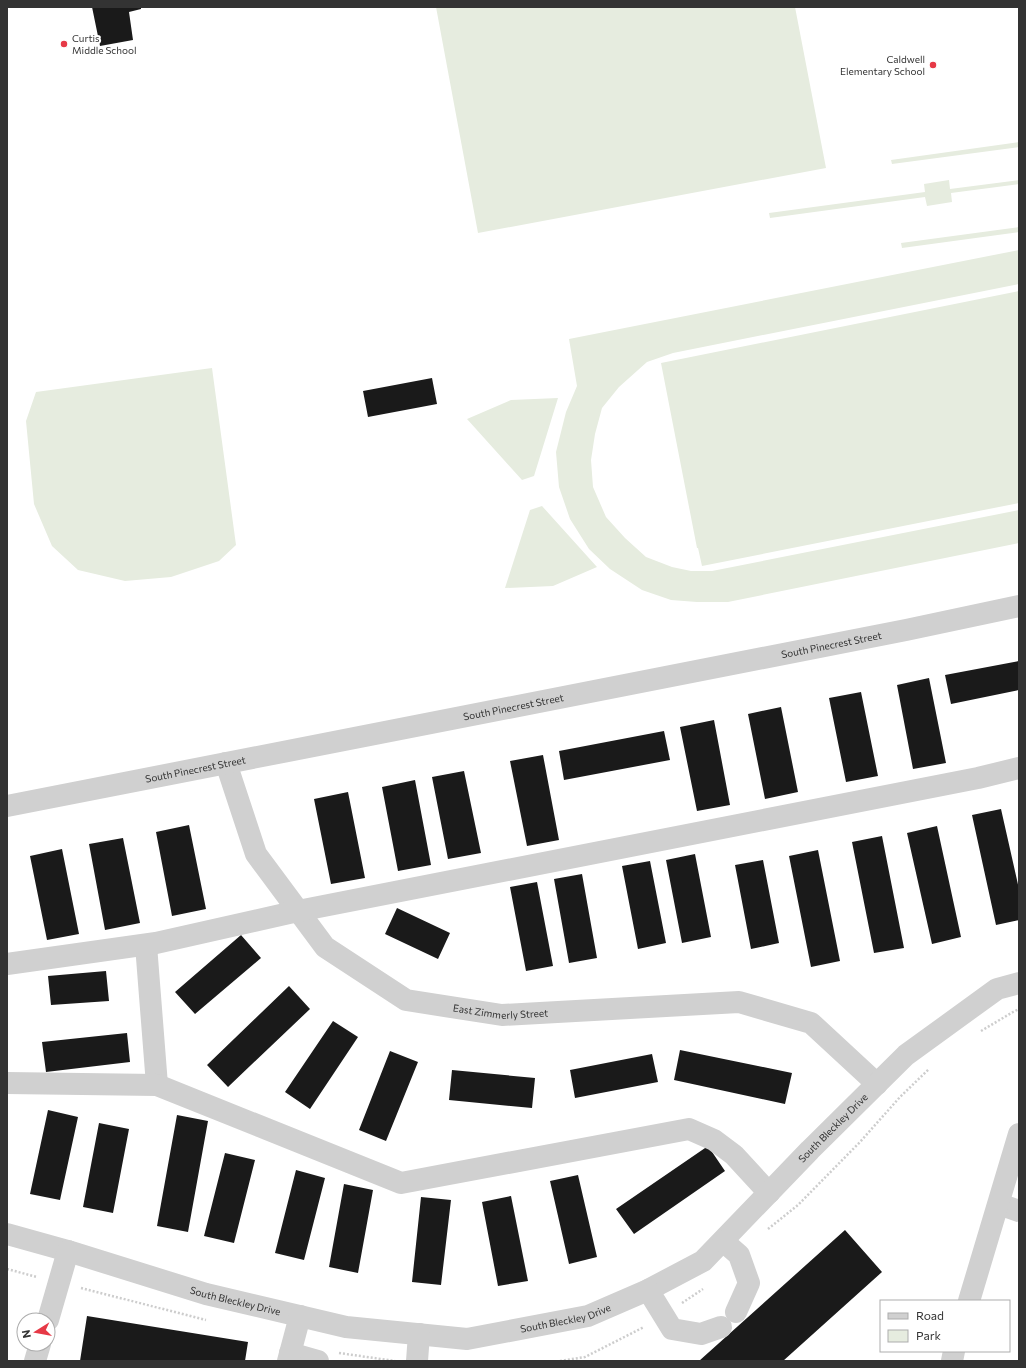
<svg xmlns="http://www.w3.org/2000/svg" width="1026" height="1368" font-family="Commissioner,sans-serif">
<rect width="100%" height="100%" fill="#fff"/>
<path fill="#e6ecdf" d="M436 7H795L826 168 478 233Z
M1019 142V147L892 164 891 160Z
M949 180 950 189 1019 180V184L951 193 952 202 927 206 925 197 770 218 769 213 925 192 924 184Z
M1019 227V232L902 248 901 243Z
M1019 250V284L673 353 647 362 619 387 602 408 595 434 591 460 593 487 606 517 625 538 646 557 672 567 691 571H712L1019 510V543L728 602H697L671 600 642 590 610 569 589 549 570 519 559 487 556 452 566 412 577 386 569 339Z
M1019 291V503L702 566 698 548H697L661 363Z
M212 368 236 545 219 561 171 577 125 581 78 570 52 546 34 504 26 421 36 392Z
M558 398 534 476 522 480 467 419 511 400Z
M542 506 597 567 553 586 505 588 530 510Z"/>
<path fill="#1a1a1a" d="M92 7H141V9L129 12 133 40 100 46Z
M432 378 437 404 368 417 363 391Z
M1019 661V690L951 704 945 675Z
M929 678 946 763 913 769 897 685Z
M861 692 878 776 846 782 829 698Z
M781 707 798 792 765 799 748 714Z
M714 720 730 805 697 811 680 727Z
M664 731 670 760 564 780 559 751Z
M543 755 559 840 527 846 510 761Z
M464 771 481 853 448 859 432 777Z
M415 780 431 865 398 871 382 787Z
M348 792 365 878 331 884 314 799Z
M1001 809 1019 889V920L996 925 972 815Z
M189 825 206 909 172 916 156 832Z
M937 826 961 937 932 944 907 833Z
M882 836 904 948 874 953 852 842Z
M123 838 140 923 105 930 89 844Z
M62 849 79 934 47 940 30 856Z
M818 850 840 961 811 967 789 856Z
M695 854 711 937 682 943 666 860Z
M763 860 779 943 751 949 735 865Z
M650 861 666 943 638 949 622 866Z
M582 874 597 958 569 963 554 879Z
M537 882 553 966 526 971 510 887Z
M397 908 450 933 438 959 385 934Z
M241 935 261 958 195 1014 175 992Z
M106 971 109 1001 51 1005 48 976Z
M289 986 310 1009 228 1087 207 1065Z
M333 1021 358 1037 310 1109 285 1092Z
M127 1033 130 1062 46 1072 42 1042Z
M680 1050 792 1073 785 1104 674 1080Z
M390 1051 418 1062 386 1141 359 1130Z
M652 1054 658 1082 575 1098 570 1070Z
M452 1070 535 1078 532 1108 449 1100Z
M48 1110 78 1117 60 1200 30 1194Z
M177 1115 208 1121 188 1232 157 1226Z
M99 1123 129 1129 113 1213 83 1207Z
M708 1146 725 1171 634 1234 616 1209Z
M225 1153 255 1160 234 1243 204 1236Z
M296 1170 325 1178 304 1260 275 1253Z
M578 1175 597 1257 569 1264 550 1181Z
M344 1184 373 1190 358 1273 329 1267Z
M511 1196 528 1281 498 1286 482 1202Z
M421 1197 451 1200 441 1285 412 1282Z
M845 1230 882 1272 783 1361H699Z
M87 1316 248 1342 245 1361H80Z"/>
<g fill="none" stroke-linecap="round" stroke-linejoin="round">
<path stroke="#cdcdcd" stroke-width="2.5" stroke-dasharray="2 2" stroke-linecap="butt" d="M981 1031 1013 1012 1019 1009
M768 1229 798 1205 860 1142 900 1097 929 1069
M7 1269 37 1277
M81 1288 206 1320
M682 1303 703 1289
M339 1353 395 1361
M560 1361 585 1357 644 1327"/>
<g stroke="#d0d0d0" stroke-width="22">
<path id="s1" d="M226 763 256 854 325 947 406 1000 502 1015 739 1002 811 1023 877 1084"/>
<path id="s2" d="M7 806 906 630 1019 606"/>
<path d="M146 945 157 1085"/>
<path d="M7 964 156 943 298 911 978 778 1019 768"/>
<path d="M7 1083 157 1085 401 1183 689 1129 714 1140 734 1155 769 1193"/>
<path d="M999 1204 1019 1211"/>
<path id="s3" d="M7 1234 68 1251 206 1294 346 1327 467 1339 588 1316 648 1290 703 1261 810 1150 906 1055 997 989 1019 983"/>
<path d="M723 1241 739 1255 749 1283 736 1312"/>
<path d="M648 1290 672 1329 701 1334 721 1327"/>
<path d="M969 1301 1019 1134"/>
<path d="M48 1320 68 1251"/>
<path d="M290 1353 318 1361"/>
<path d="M35 1361 40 1344"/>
<path d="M288 1361 300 1316"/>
<path d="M417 1361 419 1334"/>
<path d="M952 1361 954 1351"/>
</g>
</g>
<g fill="#e63946" stroke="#fff" stroke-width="1.5">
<circle cx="64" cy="44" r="4"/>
<circle cx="933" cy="65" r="4"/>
</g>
<g text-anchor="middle" stroke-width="4" stroke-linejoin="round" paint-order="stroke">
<g font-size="10" fill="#333" stroke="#fff" text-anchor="start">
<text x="72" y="42">Curtis<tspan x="72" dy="12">Middle School</tspan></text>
<text x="925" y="63" text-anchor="end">Caldwell<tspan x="925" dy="12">Elementary School</tspan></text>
</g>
<g font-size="10" fill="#333" stroke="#fff">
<text dy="4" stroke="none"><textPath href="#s2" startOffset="840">South Pinecrest Street</textPath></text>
<text dy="4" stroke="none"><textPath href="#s2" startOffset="516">South Pinecrest Street</textPath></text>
<text dy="4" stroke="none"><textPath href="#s2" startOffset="192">South Pinecrest Street</textPath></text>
<text dy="4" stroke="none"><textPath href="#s1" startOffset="404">East Zimmerly Street</textPath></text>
<text dy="4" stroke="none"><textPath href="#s3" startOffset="910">South Bleckley Drive</textPath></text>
<text dy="4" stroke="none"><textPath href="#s3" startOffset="238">South Bleckley Drive</textPath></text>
<text dy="4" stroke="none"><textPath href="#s3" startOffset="574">South Bleckley Drive</textPath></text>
</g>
</g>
<rect width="1026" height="1368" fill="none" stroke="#333333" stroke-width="16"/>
<rect x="880" y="1300" width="130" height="52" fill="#ffffff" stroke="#adadad"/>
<rect x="888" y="1313" width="20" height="6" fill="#d0d0d0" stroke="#adadad"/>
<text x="916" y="1320" font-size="12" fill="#333333">Road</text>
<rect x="888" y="1330" width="20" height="12" fill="#e6ecdf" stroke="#adadad"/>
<text x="916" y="1340" font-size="12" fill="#333333">Park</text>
<g transform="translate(36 1332) rotate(259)"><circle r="19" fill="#ffffff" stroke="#adadad"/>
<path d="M0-3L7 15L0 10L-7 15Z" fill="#e63946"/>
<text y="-6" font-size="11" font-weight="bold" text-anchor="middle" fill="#333333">N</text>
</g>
</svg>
